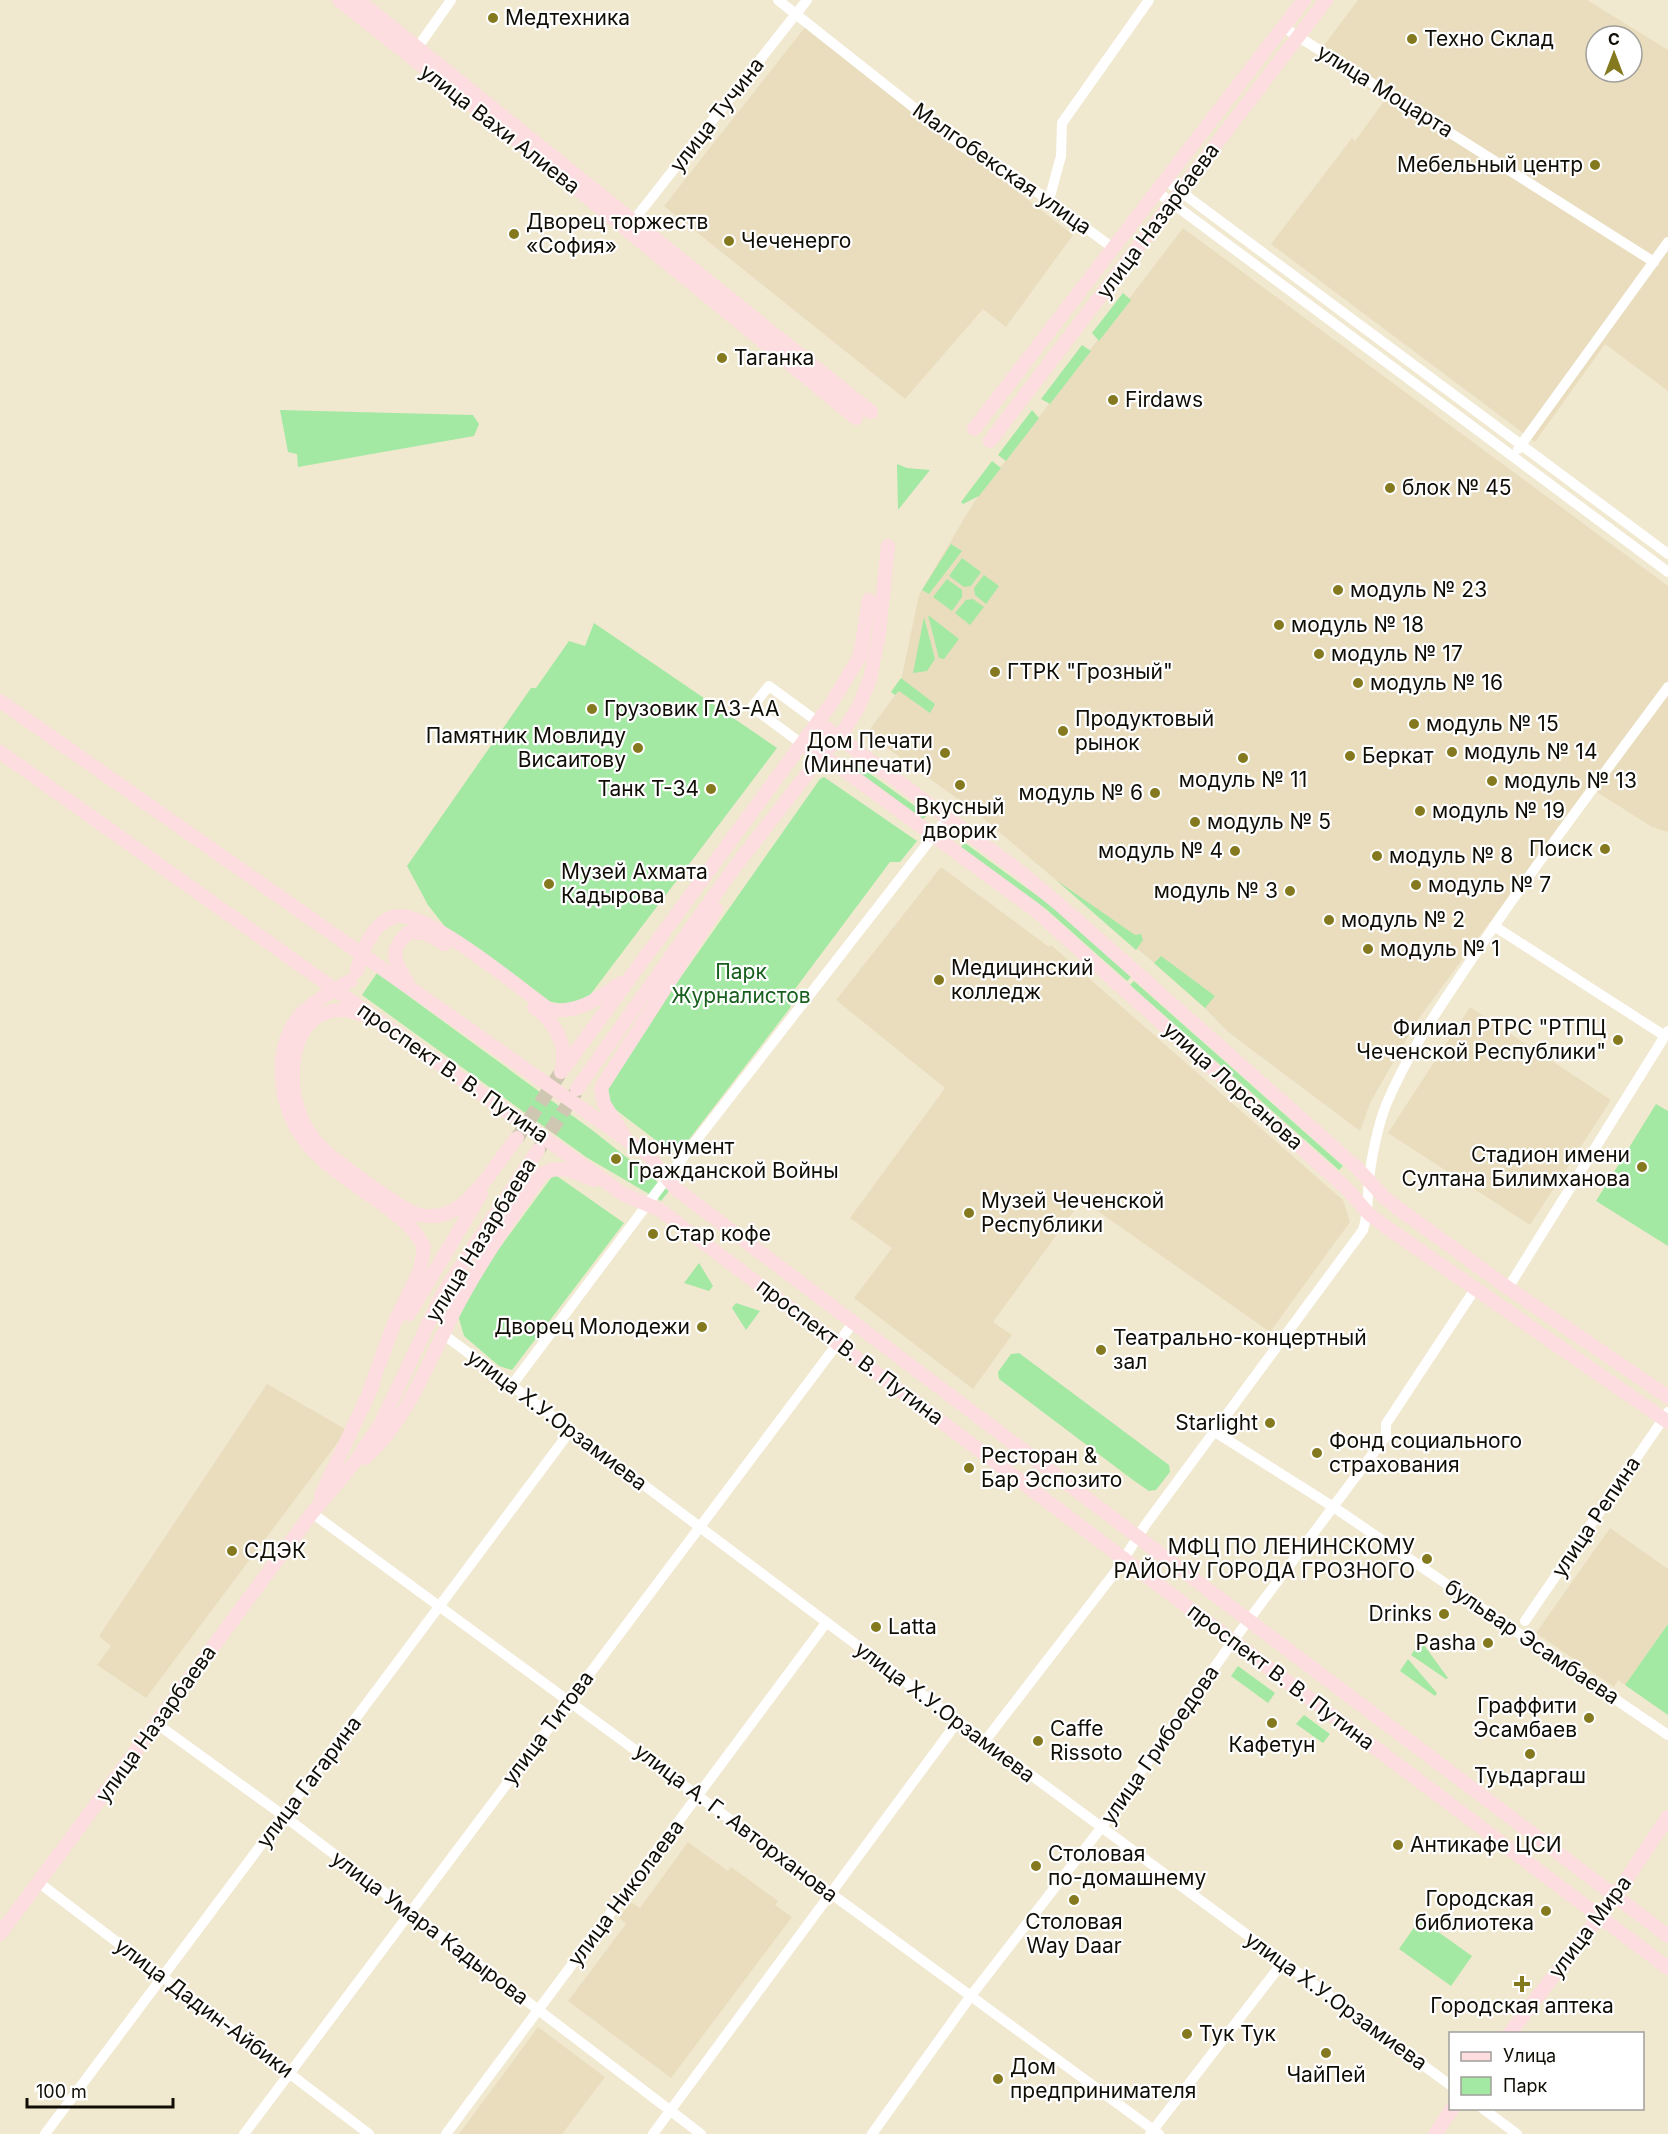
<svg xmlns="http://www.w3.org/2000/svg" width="1668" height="2134" font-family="Inter,sans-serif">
<rect width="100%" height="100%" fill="#f1e8d0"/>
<path fill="#e9ddbe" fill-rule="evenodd" d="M1358 0H1587L1668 50V391L1605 344 1535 442 1271 244 1352 138 1355 141 1385 100 1316 56ZM1596 36H1632V72H1596Z
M806 26 1073 235 1006 327 983 309 905 399 664 206Z
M1183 228 1668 586V832L1652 827 1589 787 1417 1021 1371 1101 1360 1131 1228 1032 1205 1008 1154 963 973 810 867 733 899 690 919 595 974 502Z
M941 867 1049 947 1051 945 1343 1200 1350 1222 1270 1332 1082 1200 993 1322 1012 1335 973 1389 854 1298 892 1248 850 1218 945 1088 836 1000Z
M1470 1007 1611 1100 1530 1225 1388 1133Z
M267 1384 347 1430 146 1698 97 1665 111 1646 99 1636Z
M1610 1528 1668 1569V1624L1625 1685 1618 1680 1614 1687 1536 1633Z
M688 1842 728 1871 731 1867 778 1901 775 1905 792 1917 671 2078 568 2001 626 1924 619 1918 631 1902 640 1908Z
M538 2027 605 2077 562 2134H459Z"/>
<path fill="#a3e9a3" d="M1123 293 1131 300 1099 341 1092 333Z
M1082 345 1091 351 1050 404 1041 399Z
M280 410 473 415 479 424 474 436 298 467 297 454 288 452Z
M1032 410 1039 418 1006 461 998 455Z
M992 461 1001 468 979 496 963 504 961 502Z
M897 464 907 468 930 470 898 510Z
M951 544 962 551 929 594 922 590Z
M962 558 981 572 971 586 964 587 949 576Z
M984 575 999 586 986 604 975 595 974 588Z
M947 579 962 590V597L952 611 933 597Z
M973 599 984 607 970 625 955 613 966 600Z
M928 615 959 639 944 659 939 658Z
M924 617 935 659 927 671 913 673Z
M594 623 777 748 590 995 568 1005 547 1001 450 933 428 905 407 866 531 688H536L569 641 585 646Z
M901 678 935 704 930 713 899 691 895 695 891 692Z
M855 763 926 814V816L923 819 852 768Z
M824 777 917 841 900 862H890L795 989 790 1008 680 1151H670L603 1100 602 1094 617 1068 820 779Z
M965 843 1050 905 1131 977 1127 981 1046 909 961 847Z
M1056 880 1135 935 1141 934 1143 940 1136 950Z
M1161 956 1215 996 1205 1008 1154 963Z
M377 973 592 1130 669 1191 661 1201 586 1157 362 995Z
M1134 981 1343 1166 1339 1170 1130 985Z
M1656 1104 1668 1111V1246L1596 1201Z
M554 1174 624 1223 512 1370 499 1366 464 1336 458 1315 481 1273Z
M699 1263 713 1286 709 1291 684 1283Z
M736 1303 760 1311 746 1330 732 1308Z
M1019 1353 1169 1465 1170 1472 1156 1490 1149 1491 1133 1480 999 1379 998 1372 1011 1354Z
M1668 1624V1715L1625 1685Z
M1421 1641 1448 1678 1446 1679 1411 1655Z
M1408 1659 1437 1693 1435 1696 1400 1671Z
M1238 1666 1275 1693 1268 1703 1231 1676Z
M1304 1715 1330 1734 1323 1743 1296 1724Z
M1420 1919 1472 1956 1451 1986 1399 1949Z"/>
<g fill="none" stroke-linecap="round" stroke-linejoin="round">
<path stroke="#cfc7b2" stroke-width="14" stroke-dasharray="14 7" stroke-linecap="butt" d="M517 1138 561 1072
M539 1149 576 1092"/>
<path stroke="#fff" stroke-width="10" d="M778 0 965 148 1007 170 1113 248
M1283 27 1654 262
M413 54 451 0
M1165 180 1668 554
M1156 191 1668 572
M1049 200 1061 156 1062 123 1149 0
M630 225 807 0
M1518 449 1668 242
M802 744 752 707 769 686 818 722
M1494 926 1665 1036
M1508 1288 1668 1031
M443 1334 958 1721 1450 2085
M512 1385 667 1178 948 817
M1215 1432 1335 1508 1668 1735
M312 1513 1159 2134
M1525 1621 1668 1412
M157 1724 284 1816 701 2134
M985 1741 1116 1571 1146 1524 1363 1230C1369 1212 1367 1198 1369 1180 1371 1159 1378 1125 1386 1105 1409 1050 1443 1002 1476 953 1537 862 1603 775 1668 687
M38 1882 369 2134
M1482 2108 1517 2134
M45 2134 571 1430
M244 2134 853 1323
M446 2134 826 1623
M653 2134 958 1721
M872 2134 970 1997 1101 1828 1233 1641 1386 1436V1424L1475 1289
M1150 2134 1283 1962"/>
<path stroke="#fddddf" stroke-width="14" d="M339 0 549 166 856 418
M358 0 871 412
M974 429 1304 0
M990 441 1326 0
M0 701 647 1154 676 1189 1668 1936
M818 722 1014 867 1059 904 1357 1168 1384 1197 1399 1209 1508 1288 1668 1397
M802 744 840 767 1034 909 1347 1189 1369 1214 1386 1227 1668 1422
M0 752 623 1194 660 1210 1668 1968
M357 971C361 951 375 918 399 916 429 913 521 989 550 1010 579 1013 598 999 621 983
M350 981C310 1004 282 1018 282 1069 281 1142 332 1168 384 1205 401 1218 414 1227 424 1247L420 1270 394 1324 369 1391
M407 982C394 961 388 950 409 932L425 933 445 944
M534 1007C554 1022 567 1042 562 1067
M366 1016C359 1014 351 1010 344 1010 288 1009 284 1084 303 1121 307 1130 315 1141 321 1147 333 1160 404 1211 419 1215 429 1217 441 1216 450 1212 475 1202 500 1158 517 1138
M561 1072 831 704 860 656 869 600
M577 1089 731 872 821 756 839 738 858 708 870 679 879 633 888 546
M622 1132 604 1104 601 1088 716 909
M409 1314 481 1194
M365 1458C408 1420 429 1360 455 1310 480 1262 511 1217 542 1174 561 1164 575 1172 594 1180
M321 1495 373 1385
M0 1934 312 1513 355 1462 381 1423 443 1293 538 1150
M1509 2034 1615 1896 1668 1817
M1435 2134 1453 2108"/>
</g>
<g fill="#84791e" stroke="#fff" stroke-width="2">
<circle cx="493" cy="18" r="6"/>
<circle cx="1412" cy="39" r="6"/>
<circle cx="1595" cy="165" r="6"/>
<circle cx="514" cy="234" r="6"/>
<circle cx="729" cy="241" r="6"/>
<circle cx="722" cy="358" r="6"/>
<circle cx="1113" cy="400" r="6"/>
<circle cx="1390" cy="488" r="6"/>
<circle cx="1338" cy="590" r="6"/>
<circle cx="1279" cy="625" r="6"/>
<circle cx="1319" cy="654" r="6"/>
<circle cx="995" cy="672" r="6"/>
<circle cx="1358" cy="683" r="6"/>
<circle cx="592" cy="709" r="6"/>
<circle cx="1414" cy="724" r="6"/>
<circle cx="1063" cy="731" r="6"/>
<circle cx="638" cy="748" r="6"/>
<circle cx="1452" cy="752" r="6"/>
<circle cx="945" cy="753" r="6"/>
<circle cx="1350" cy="756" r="6"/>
<circle cx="1243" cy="758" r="6"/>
<circle cx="1492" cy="781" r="6"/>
<circle cx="960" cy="785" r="6"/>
<circle cx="711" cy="789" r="6"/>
<circle cx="1155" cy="793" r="6"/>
<circle cx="1420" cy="811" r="6"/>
<circle cx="1195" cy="822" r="6"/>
<circle cx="1605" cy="849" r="6"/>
<circle cx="1235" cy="851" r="6"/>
<circle cx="1377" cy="856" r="6"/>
<circle cx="549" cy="884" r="6"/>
<circle cx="1416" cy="885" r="6"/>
<circle cx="1290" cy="891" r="6"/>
<circle cx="1329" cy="920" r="6"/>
<circle cx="1368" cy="949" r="6"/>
<circle cx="939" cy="980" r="6"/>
<circle cx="1618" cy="1040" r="6"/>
<circle cx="616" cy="1159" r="6"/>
<circle cx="1642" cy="1167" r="6"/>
<circle cx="969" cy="1213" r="6"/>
<circle cx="653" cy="1234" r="6"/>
<circle cx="702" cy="1327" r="6"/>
<circle cx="1101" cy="1350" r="6"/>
<circle cx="1270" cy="1423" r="6"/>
<circle cx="1317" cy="1453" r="6"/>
<circle cx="969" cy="1468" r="6"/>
<circle cx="232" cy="1551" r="6"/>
<circle cx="1427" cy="1559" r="6"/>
<circle cx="1444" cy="1614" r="6"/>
<circle cx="876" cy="1627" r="6"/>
<circle cx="1488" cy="1643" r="6"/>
<circle cx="1589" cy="1718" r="6"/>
<circle cx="1272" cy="1723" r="6"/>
<circle cx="1038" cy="1741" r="6"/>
<circle cx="1530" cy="1754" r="6"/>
<circle cx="1398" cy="1845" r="6"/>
<circle cx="1036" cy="1866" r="6"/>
<circle cx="1074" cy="1900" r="6"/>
<circle cx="1546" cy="1911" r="6"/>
<path d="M1519 1975h6v6h6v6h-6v6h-6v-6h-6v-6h6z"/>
<circle cx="1187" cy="2034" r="6"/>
<circle cx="1326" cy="2053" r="6"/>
<circle cx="998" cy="2079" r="6"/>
</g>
<g text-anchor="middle" stroke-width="4.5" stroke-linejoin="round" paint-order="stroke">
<g font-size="21" fill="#110e06" stroke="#fff" text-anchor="start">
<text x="505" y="25">Медтехника</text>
<text x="1424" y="46">Техно Склад</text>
<text x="1583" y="172" text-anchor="end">Мебельный центр</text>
<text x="526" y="229">Дворец торжеств<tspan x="526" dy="24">«София»</tspan></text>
<text x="741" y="248">Чеченерго</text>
<text x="734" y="365">Таганка</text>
<text x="1125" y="407">Firdaws</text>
<text x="1402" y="495">блок № 45</text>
<text x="1350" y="597">модуль № 23</text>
<text x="1291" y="632">модуль № 18</text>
<text x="1331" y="661">модуль № 17</text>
<text x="1007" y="679">ГТРК "Грозный"</text>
<text x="1370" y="690">модуль № 16</text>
<text x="604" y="716">Грузовик ГАЗ-АА</text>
<text x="1075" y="726">Продуктовый<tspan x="1075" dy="24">рынок</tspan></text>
<text x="1426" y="731">модуль № 15</text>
<text x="626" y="743" text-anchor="end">Памятник Мовлиду<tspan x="626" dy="24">Висаитову</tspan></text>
<text x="933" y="748" text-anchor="end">Дом Печати<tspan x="933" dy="24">(Минпечати)</tspan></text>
<text x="1464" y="759">модуль № 14</text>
<text x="1362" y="763">Беркат</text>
<text x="1243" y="787" text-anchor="middle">модуль № 11</text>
<text x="1504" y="788">модуль № 13</text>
<text x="699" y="796" text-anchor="end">Танк Т-34</text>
<text x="1143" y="800" text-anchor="end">модуль № 6</text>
<text x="960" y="814" text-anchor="middle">Вкусный<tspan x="960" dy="24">дворик</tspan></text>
<text x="1432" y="818">модуль № 19</text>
<text x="1207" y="829">модуль № 5</text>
<text x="1593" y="856" text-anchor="end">Поиск</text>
<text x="1223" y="858" text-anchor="end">модуль № 4</text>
<text x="1389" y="863">модуль № 8</text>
<text x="561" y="879">Музей Ахмата<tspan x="561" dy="24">Кадырова</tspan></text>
<text x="1428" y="892">модуль № 7</text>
<text x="1278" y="898" text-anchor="end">модуль № 3</text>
<text x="1341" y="927">модуль № 2</text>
<text x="1380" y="956">модуль № 1</text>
<text x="951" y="975">Медицинский<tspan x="951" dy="24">колледж</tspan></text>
<text x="1606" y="1035" text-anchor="end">Филиал РТРС "РТПЦ<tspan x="1606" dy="24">Чеченской Республики"</tspan></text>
<text x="628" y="1154">Монумент<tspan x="628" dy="24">Гражданской Войны</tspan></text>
<text x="1630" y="1162" text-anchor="end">Стадион имени<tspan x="1630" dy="24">Султана Билимханова</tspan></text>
<text x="981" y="1208">Музей Чеченской<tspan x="981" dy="24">Республики</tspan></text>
<text x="665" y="1241">Стар кофе</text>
<text x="690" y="1334" text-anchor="end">Дворец Молодежи</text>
<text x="1113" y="1345">Театрально-концертный<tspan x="1113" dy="24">зал</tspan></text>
<text x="1258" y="1430" text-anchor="end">Starlight</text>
<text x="1329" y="1448">Фонд социального<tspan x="1329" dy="24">страхования</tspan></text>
<text x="981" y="1463">Ресторан &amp;<tspan x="981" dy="24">Бар Эспозито</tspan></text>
<text x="1415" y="1554" text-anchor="end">МФЦ ПО ЛЕНИНСКОМУ<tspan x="1415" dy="24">РАЙОНУ ГОРОДА ГРОЗНОГО</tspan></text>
<text x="244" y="1558">СДЭК</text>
<text x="1432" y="1621" text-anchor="end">Drinks</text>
<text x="888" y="1634">Latta</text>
<text x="1476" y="1650" text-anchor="end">Pasha</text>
<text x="1577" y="1713" text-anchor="end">Граффити<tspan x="1577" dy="24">Эсамбаев</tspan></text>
<text x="1050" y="1736">Caffe<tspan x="1050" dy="24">Rissoto</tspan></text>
<text x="1272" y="1752" text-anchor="middle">Кафетун</text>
<text x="1530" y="1783" text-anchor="middle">Туьдаргаш</text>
<text x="1410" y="1852">Антикафе ЦСИ</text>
<text x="1048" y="1861">Столовая<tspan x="1048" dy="24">по-домашнему</tspan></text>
<text x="1534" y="1906" text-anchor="end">Городская<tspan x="1534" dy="24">библиотека</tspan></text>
<text x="1074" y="1929" text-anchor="middle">Столовая<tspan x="1074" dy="24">Way Daar</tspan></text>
<text x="1522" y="2013" text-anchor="middle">Городская аптека</text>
<text x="1199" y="2041">Тук Тук</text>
<text x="1010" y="2074">Дом<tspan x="1010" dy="24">предпринимателя</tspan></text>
<text x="1326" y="2082" text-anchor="middle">ЧайПей</text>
</g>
<g font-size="21" fill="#110e06" stroke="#fff">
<text transform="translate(1385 91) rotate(32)" y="7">улица Моцарта</text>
<text transform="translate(717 115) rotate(-52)" y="7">улица Тучина</text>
<text transform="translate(500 129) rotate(38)" y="7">улица Вахи Алиева</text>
<text transform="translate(1002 169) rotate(35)" y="7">Малгобекская улица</text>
<text transform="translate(1158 221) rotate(-53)" y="7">улица Назарбаева</text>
<text transform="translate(453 1073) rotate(35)" y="7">проспект В. В. Путина</text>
<text transform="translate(1233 1086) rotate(42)" y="7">улица Лорсанова</text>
<text transform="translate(481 1240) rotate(-58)" y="7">улица Назарбаева</text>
<text transform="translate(850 1352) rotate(37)" y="7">проспект В. В. Путина</text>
<text transform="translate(557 1420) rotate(37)" y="7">улица Х.У.Орзамиева</text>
<text transform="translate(1596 1517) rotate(-56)" y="7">улица Репина</text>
<text transform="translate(1532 1642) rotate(34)" y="7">бульвар Эсамбаева</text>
<text transform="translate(1281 1677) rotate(37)" y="7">проспект В. В. Путина</text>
<text transform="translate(945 1712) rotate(37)" y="7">улица Х.У.Орзамиева</text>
<text transform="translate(156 1724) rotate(-54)" y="7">улица Назарбаева</text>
<text transform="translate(548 1728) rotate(-53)" y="7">улица Титова</text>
<text transform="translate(1160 1745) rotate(-55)" y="7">улица Грибоедова</text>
<text transform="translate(309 1782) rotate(-53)" y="7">улица Гагарина</text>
<text transform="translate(736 1823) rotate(37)" y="7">улица А. Г. Авторханова</text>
<text transform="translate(626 1893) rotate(-53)" y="7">улица Николаева</text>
<text transform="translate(1590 1927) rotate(-53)" y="7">улица Мира</text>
<text transform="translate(430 1928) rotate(37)" y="7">улица Умара Кадырова</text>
<text transform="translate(1336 2001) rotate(36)" y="7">улица Х.У.Орзамиева</text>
<text transform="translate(204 2008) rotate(37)" y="7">улица Дадин-Айбики</text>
</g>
<g font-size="21" fill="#185f1e" stroke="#fff">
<text x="741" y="979">Парк<tspan x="741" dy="24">Журналистов</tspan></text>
</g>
</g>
<rect x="1449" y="2032" width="195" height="78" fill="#ffffff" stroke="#a09f9b" stroke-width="1.5"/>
<rect x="1461" y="2052" width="30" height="9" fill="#fddddf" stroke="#a09f9b" stroke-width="1.5"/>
<text x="1503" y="2062" font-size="18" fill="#110e06">Улица</text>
<rect x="1461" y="2077" width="30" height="18" fill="#a3e9a3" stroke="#a09f9b" stroke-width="1.5"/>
<text x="1503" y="2092" font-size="18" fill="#110e06">Парк</text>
<g transform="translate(1614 54)"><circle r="28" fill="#ffffff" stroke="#a09f9b" stroke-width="1.5"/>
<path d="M0-4.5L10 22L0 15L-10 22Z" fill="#84791e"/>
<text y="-9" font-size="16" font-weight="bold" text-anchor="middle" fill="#110e06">С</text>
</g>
<path d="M27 2098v9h146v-9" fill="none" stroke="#110e06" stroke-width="3"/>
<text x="36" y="2098" font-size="18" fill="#110e06" stroke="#ffffff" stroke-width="4.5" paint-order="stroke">100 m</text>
</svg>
